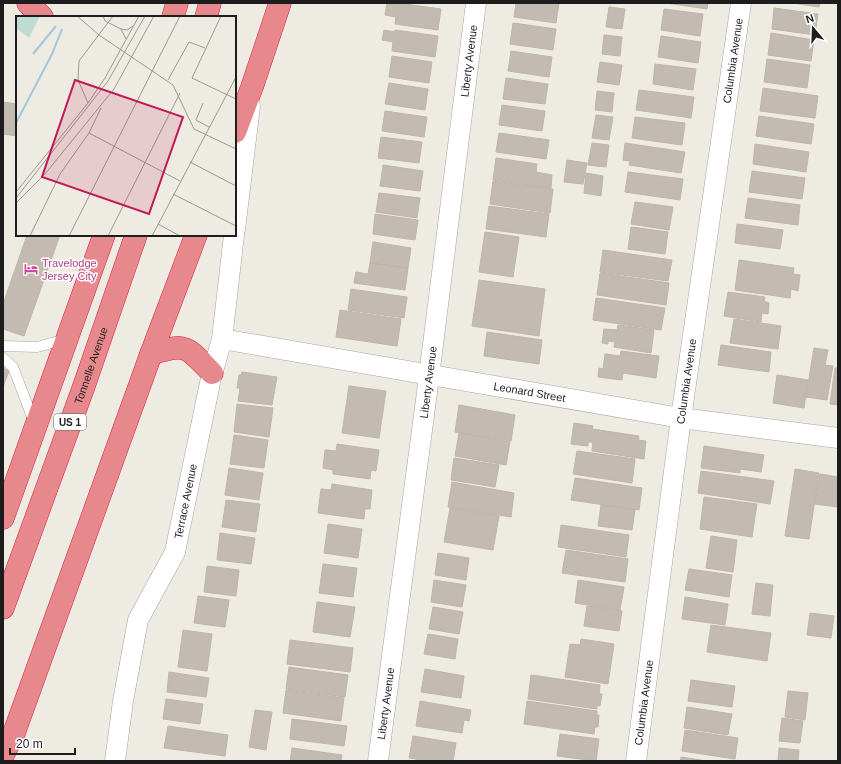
<svg xmlns="http://www.w3.org/2000/svg" width="841" height="764" font-family="Arial,sans-serif">
<rect width="100%" height="100%" fill="#eeece2"/>
<path fill="#c3bbb2" stroke="#c0b4a4" d="M387 3H397L441 9 438 30 395 24 396 17 385 15Z
M516 3H559L556 23 514 17Z
M666 3H708L707 9Z
M793 3H820L819 7Z
M609 7 625 9 622 29 606 27Z
M774 8 818 14 815 35 772 29Z
M664 9 703 14 700 36 661 30Z
M513 23 556 29 553 50 510 44Z
M384 30 395 32V30L438 36 435 57 392 51 393 42 382 40Z
M771 33 814 40 811 61 768 55Z
M604 35 622 37 620 56 602 54Z
M661 36 701 42 698 63 658 57Z
M511 51 552 57 549 77 508 71Z
M392 56 432 62 429 83 389 77Z
M767 59 810 65 807 88 764 82Z
M600 62 622 65 619 85 597 82Z
M655 64 696 69 693 90 653 84Z
M506 78 548 84 545 104 503 99Z
M389 83 428 89 425 110 385 104Z
M763 88 818 96 815 118 760 111Z
M639 90 694 97 691 118 636 110Z
M597 91 614 93 612 112 595 110Z
M3 102 17 104V136L3 134Z
M502 105 545 111 542 131 499 125Z
M385 111 427 117 424 137 382 131Z
M596 115 613 117 609 140 592 138Z
M759 116 814 124 811 144 756 136Z
M635 117 685 123 682 145 632 138Z
M499 133 549 140 546 159 496 152Z
M381 137 422 142 419 163 378 158Z
M592 143 609 145 606 167 588 165Z
M625 143 685 152 681 173 629 165 630 161 623 160Z
M755 144 809 152 806 172 753 164Z
M496 158 537 164 536 172 552 175 551 188 493 180Z
M567 160 587 163 583 184 564 182Z
M383 165 423 171 420 191 380 186Z
M752 171 805 178 802 199 749 192Z
M628 172 683 179 680 200 625 192Z
M586 173 603 176 601 196 584 193Z
M493 181 553 189 550 213 490 204Z
M379 193 420 198 417 218 376 212Z
M748 198 800 205 798 225 745 218Z
M635 202 673 207 669 230 631 224Z
M489 206 549 214 546 237 486 229Z
M375 214 418 220 415 240 373 234Z
M737 224 783 230 780 249 735 243Z
M631 227 668 232 665 254 628 249Z
M485 232 519 237 513 277 479 272Z
M27 235H60L24 336 3 329V304Z
M373 242 411 248 408 268 370 263Z
M603 250 672 260 668 281 600 272Z
M739 260 794 268 793 274 800 275 798 291 791 289 790 298 735 290Z
M370 263 408 268 405 290 354 283 356 272 368 274Z
M600 273 669 283 666 305 597 295Z
M479 280 545 289 539 336 472 326Z
M351 289 407 297 404 318 348 310Z
M728 292 765 297 764 301 769 303 768 314 762 313 761 322 724 316Z
M596 298 665 308 661 330 593 320Z
M340 310 401 319 397 346 336 337Z
M734 319 781 326 778 349 730 343Z
M618 325 654 330 651 353 614 347 615 342 608 341V344L602 343 604 329 617 330Z
M487 332 542 340 539 364 484 356Z
M721 345 771 352 769 372 718 365Z
M814 348 828 350 825 365 833 366 827 400 806 397Z
M621 351 659 356 656 378 623 373 622 380 598 377 599 368 603 369 605 354 620 356Z
M3 368 9 371 3 387Z
M835 368H838V405L830 404Z
M242 372 277 377 272 405 238 401 240 388H237L239 375H241Z
M777 375 808 380 804 408 773 403Z
M349 386 386 391 379 438 342 433Z
M237 404 273 408 269 437 234 432Z
M459 405 515 415 511 441 455 432Z
M574 423 593 426 592 429 639 436 638 440 646 441 644 459 592 451 593 442H588V446L571 444Z
M459 433 510 442 506 465 455 456Z
M234 435 268 440 264 468 230 464Z
M337 444 379 450 376 471 371 470 370 479 333 474V470L323 468 325 450 336 451Z
M704 446 764 455 761 472 740 469V473L701 468Z
M577 451 635 459 632 483 573 474Z
M454 458 499 465 495 487 451 480Z
M229 468 263 473 259 500 225 495Z
M795 469 819 473 809 539 785 536Z
M701 471 774 481 770 504 698 493Z
M820 474 838 477V507L815 504Z
M575 478 642 488 639 510 571 500Z
M452 482 514 493 511 517 448 507Z
M332 484 372 490 370 509H365L364 519 318 513 321 489 331 490Z
M704 497 757 504 752 537 700 529Z
M226 500 260 504 256 532 222 527Z
M601 505 635 510 632 530 598 526Z
M450 508 499 516 493 550 444 542Z
M328 524 362 529 358 558 324 553Z
M561 525 629 535 626 557 558 547Z
M220 533 255 538 251 564 217 560Z
M711 536 737 540 733 572 706 568Z
M566 550 628 559 625 582 562 573Z
M438 553 469 558 466 580 435 575Z
M323 564 357 568 353 597 319 593Z
M207 566 239 570 236 596 204 592Z
M689 569 732 575 729 597 685 590Z
M434 580 466 585 462 607 431 602Z
M578 580 624 587 620 610 575 603Z
M756 583 773 585 770 616 752 614Z
M198 596 229 600 225 627 194 623Z
M685 597 728 604 725 625 682 619Z
M317 602 355 607 350 637 313 632Z
M587 606 622 611 619 631 584 626Z
M433 607 463 612 459 634 429 629Z
M810 613 834 616 831 638 807 635Z
M711 625 771 633 767 661 707 652Z
M183 630 212 634 207 671 178 667Z
M428 634 458 639 455 659 424 654Z
M581 639 614 644 608 684 565 677 570 644 580 645Z
M290 640 353 648 350 672 287 664Z
M289 667 348 675 345 697 286 689Z
M425 669 464 676 461 698 421 692Z
M169 672 209 678 206 697 167 692Z
M531 675 600 685 599 694H602L600 706 597 705V709L528 699Z
M691 680 735 686 732 707 688 701Z
M286 690 344 698 341 721 283 713Z
M788 691 808 693 805 720 785 717Z
M166 699 203 704 200 724 163 719Z
M420 701 471 710 469 721 464 720 462 733 416 726Z
M527 701 597 711V715H599L598 727H595L594 734 524 724Z
M687 707 732 714 728 735 684 728Z
M255 710 272 712 266 750 249 747Z
M782 718 803 721 800 743 779 741Z
M292 719 347 726 344 746 290 739Z
M168 726 228 735 225 756 164 748Z
M685 730 738 738 735 759 682 751Z
M560 734 599 739 596 761 557 756Z
M413 736 456 743 453 761H429L409 758Z
M292 748 342 755 341 761H290Z
M779 748 799 750 798 761H778Z
M681 757 707 761H680Z"/>
<g fill="none" stroke-linecap="round" stroke-linejoin="round">
<g stroke="#a4a4a4" stroke-width="11">
<path id="lane" d="M3 346 37 347 66 339
M3 358 13 367 34 422"/>
</g>
<g stroke="#a4a4a4" stroke-width="21">
<g id="street">
<path d="M235 229 250 106"/>
<path id="s1" d="M222 339 681 418 838 438"/>
<path id="s2" d="M115 761 123 701 138 620 175 552 211 378 222 339 234 235"/>
<path id="s3" d="M378 761 426 400 476 3"/>
<path id="s4" d="M636 761 681 418 741 3"/>
</g>
</g>
<g stroke="#d92247" stroke-width="23">
<g id="highway">
<path d="M28 3 42 17"/>
<path d="M173 17 177 3"/>
<path d="M206 17 210 3"/>
<path d="M235 132 252 87 280 3"/>
<path d="M151 354C187 342 187 347 212 373"/>
<path d="M3 518 104 235"/>
<path id="s5" d="M3 608 84 386 136 235"/>
<path d="M3 755 14 733 151 354 196 235"/>
</g>
</g>
<use href="#lane" stroke="#fff" stroke-width="10"/>
<use href="#street" stroke="#fff" stroke-width="20"/>
<use href="#highway" stroke="#e7888c" stroke-width="22"/>
</g>
<defs>
<g id="hotel-bare" transform="scale(1.08)"><path d="M-6-4.5h1.5V1H6V5H4.5V3h-9V5H-6ZM-4 0a1.8 1.8 0 1 1 3.6 0ZM.5 0V-2.5h3Q6-2.5 6 0Z" fill="#d1479c" stroke="#fff" stroke-width="2.5" paint-order="stroke"/></g>
</defs>
<g fill-rule="evenodd">
<use href="#hotel-bare" x="31" y="269"/>
</g>
<g text-anchor="middle" stroke-width="3" stroke-linejoin="round" paint-order="stroke">
<rect fill="#fff" stroke="#616161" stroke-width="1" x="54" y="414" width="32" height="16" rx="3"/>
<g font-size="10" font-weight="bold" fill="#1d1d1d">
<text x="70" y="426">US 1</text>
</g>
<g font-size="11" fill="#1d1d1d" stroke="#fff">
<text dy="4" stroke="none"><textPath href="#s3" startOffset="706">Liberty Avenue</textPath></text>
<text dy="4" stroke="none"><textPath href="#s4" startOffset="707">Columbia Avenue</textPath></text>
<text dy="4" stroke="none"><textPath href="#s5" startOffset="258">Tonnelle Avenue</textPath></text>
<text dy="4" stroke="none"><textPath href="#s3" startOffset="382">Liberty Avenue</textPath></text>
<text dy="4" stroke="none"><textPath href="#s4" startOffset="383">Columbia Avenue</textPath></text>
<text dy="4" stroke="none"><textPath href="#s1" startOffset="312">Leonard Street</textPath></text>
<text dy="4" stroke="none"><textPath href="#s2" startOffset="272">Terrace Avenue</textPath></text>
<text dy="4" stroke="none"><textPath href="#s3" startOffset="58">Liberty Avenue</textPath></text>
<text dy="4" stroke="none"><textPath href="#s4" startOffset="59">Columbia Avenue</textPath></text>
</g>
<g font-size="11" fill="#b23c85" stroke="#fff" text-anchor="start">
<text x="42" y="267">Travelodge<tspan x="42" dy="13">Jersey City</tspan></text>
</g>
</g>
<g transform="translate(16 16)">
<rect width="220" height="220" fill="#eeece2"/>
<path d="M0 0H24L13 22 0 12Z" fill="#bfdcd3"/>
<path fill="none" stroke="#a2c7dc" stroke-width="2" d="M17 38 40 10M0 107 36 38 46 13"/>
<path fill="none" stroke="#9a9993" stroke-width="1" d="M61 0 83 19 157 69 178 113 220 133M87 0 89 5 105 13 110 23M205 0 176 62 220 83M105 13 111 14 117 10M152 64 173 26 189 32M72 87 62 64 63 45 97 0M187 87 180 104 193 111M73 117 164 165M174 146 220 170M0 176 72 87 89 62 123 0M157 178 220 210M0 182 92 65 129 0M0 187 29 158 98 73 138 0M142 208 164 220M14 220 44 158 73 117 85 92M53 220 164 0M92 220 164 77M136 220 220 61"/>
<path fill="#c2185b" fill-opacity="0.15" stroke="#c2185b" stroke-width="2" d="M59 64 167 101 133 198 26 161Z"/>
<rect width="220" height="220" fill="none" stroke="#1d1d1d" stroke-width="2"/>
</g>
<rect width="841" height="764" fill="none" stroke="#1d1d1d" stroke-width="8"/>
<g transform="translate(813 28) rotate(341)" stroke="#ffffff" stroke-width="3" paint-order="stroke">
<path d="M0-3L7 15L0 10L-7 15Z" fill="#1d1d1d"/>
<text y="-6" font-size="11" font-weight="bold" text-anchor="middle" fill="#1d1d1d">N</text>
</g>
<path d="M10 748v6h65v-6" fill="none" stroke="#1d1d1d" stroke-width="2"/>
<text x="16" y="748" font-size="12" fill="#1d1d1d" stroke="#ffffff" stroke-width="3" paint-order="stroke">20 m</text>
</svg>
